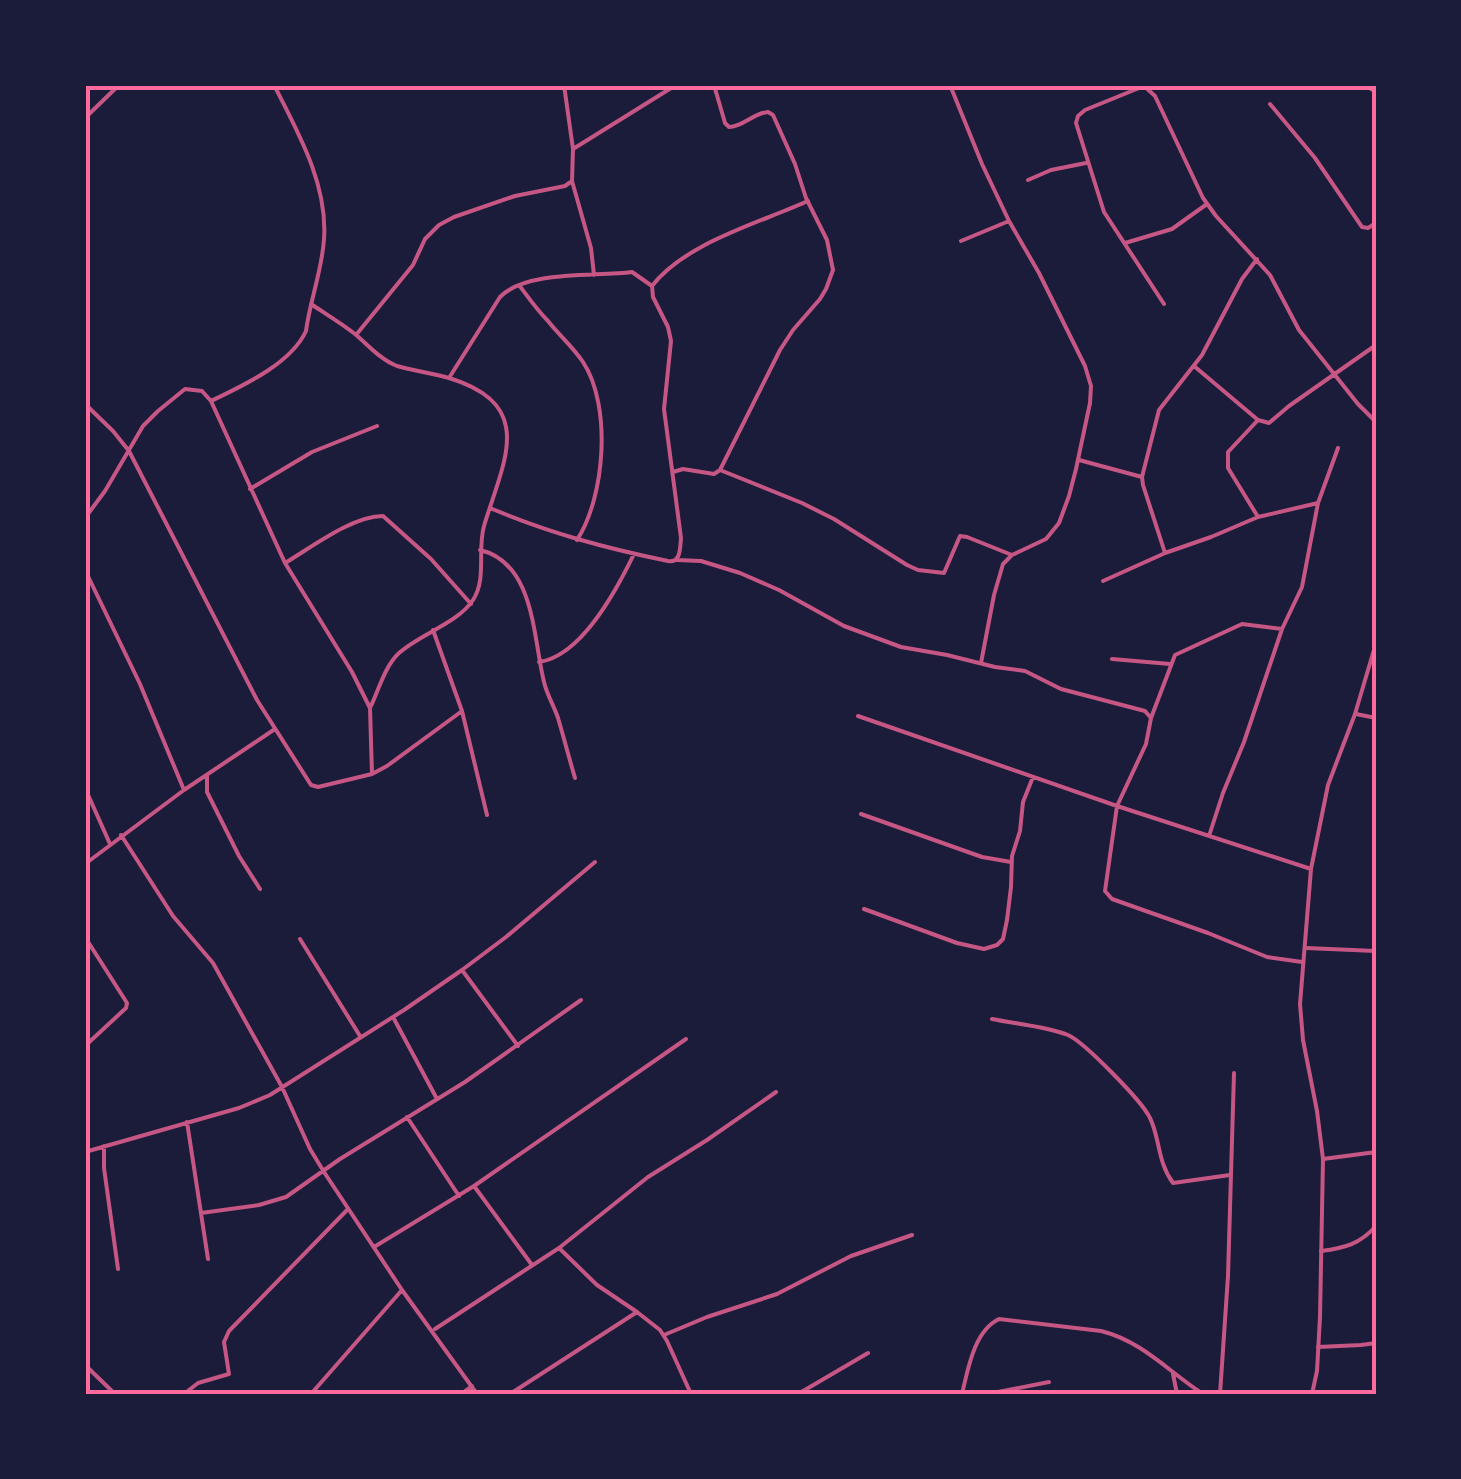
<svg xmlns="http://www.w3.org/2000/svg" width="1461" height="1479" font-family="Signika,sans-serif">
<rect width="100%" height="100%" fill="#1b1b3a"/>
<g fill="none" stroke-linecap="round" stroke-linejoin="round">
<path stroke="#c65784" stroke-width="4" d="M564 85 573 149 572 181 591 248 594 275
M950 85 982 164 1009 221 1039 273 1085 366 1091 386 1090 403 1076 469 1069 496 1059 523 1046 539 1012 555 1003 564 994 595 981 663
M1143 85 1155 96 1203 198 1216 216 1270 275 1299 330 1358 404 1376 422
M1365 85 1376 92
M1144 86 1085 110 1078 116 1076 123 1104 212 1164 304
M1270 104 1315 158 1362 227 1368 228 1376 223
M85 118 119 85
M573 149 676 85
M1028 180 1051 170 1086 163
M961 241 1009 221
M1125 243 1172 229 1207 204
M1257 259 1242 279 1202 355 1159 410 1142 477 1143 485 1165 553 1211 537 1258 517 1318 503
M519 285C528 297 537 310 548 321 559 335 573 347 583 362 612 406 605 497 577 540
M311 304C326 314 341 323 355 334 368 345 381 360 397 366 414 371 432 373 449 378 538 405 503 462 484 526 477 550 487 579 473 600 458 623 420 634 399 653 385 666 379 689 371 706
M356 335 413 265 425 239 439 225 454 217 515 196 565 186 572 181
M1194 366 1258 420 1269 423 1289 406 1376 345
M449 378 500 297C526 270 595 277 632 272L652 286
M211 401C242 386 291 364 306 331 310 300 322 271 324 239 328 185 298 132 274 85
M85 404 113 431 129 451 257 700 311 785 318 787 372 774 387 766 462 711
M1258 420 1228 452V468L1258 517
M1079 460 1142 477
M720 470 802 503 834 519 907 565 918 570 944 573 960 536 967 537 1012 555
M673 472 683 469 714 474 720 470 780 350 793 330 820 299 826 289 833 270 827 240 806 198 795 164 773 115 768 112C753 113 743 127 729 127L725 123 714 85
M250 489 312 452 377 426
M490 508C549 533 605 548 668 561 681 563 680 548 681 538L664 409 671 341 668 327 653 297 652 286C685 243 759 223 808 201
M85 518 105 491 143 426 158 411 185 389 202 391 211 401 285 563 352 672 370 708 372 774
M480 550C535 563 533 638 544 682 547 695 554 706 558 718 564 738 569 758 575 778
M677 560 701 561 740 573 779 590 844 626 901 647 947 655 995 667 1025 671 1061 689 1145 711 1151 718
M285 563C312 547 352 516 383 516L431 559 471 604
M85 570 140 684 184 790
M1103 581 1163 554
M1282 629 1242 624 1175 655 1151 718 1146 744 1117 806 1105 891 1112 899 1208 933 1267 957 1302 962
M433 630 462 711 487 815
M1112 659 1170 664
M539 662C582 656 617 589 634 554
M1356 714 1376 718
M858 716 1117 806 1311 869
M207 775V792L239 856 260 889
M85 788 110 844
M861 814 982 857 1011 862
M121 835 173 916 213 963 282 1087 310 1149 324 1172 402 1290 477 1394
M1209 836 1223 793 1244 742 1282 629 1302 587 1318 503 1338 448
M85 864 184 790 275 729
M864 909 957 943 984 949 997 945 1003 939 1007 920 1011 887 1012 856 1020 831 1023 802 1033 777
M85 937 127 1003 126 1008 85 1046
M300 939 360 1036
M1306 948 1376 951
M462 970 518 1046
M393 1017 437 1099
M992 1019C1016 1024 1045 1026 1068 1035 1084 1042 1142 1101 1150 1118 1160 1138 1157 1161 1173 1183L1230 1175
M407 1117 459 1196
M187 1122 208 1259
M104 1146V1168L118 1269
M85 1152 239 1108 270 1095 404 1010 462 970 506 937 595 862
M1323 1159 1376 1152
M474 1186 532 1265
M201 1213 259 1205 286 1197 340 1159 465 1082 581 1000
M374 1247 474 1186 686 1039
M559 1248 597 1285 637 1312 660 1330 667 1341 691 1394
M1321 1251C1345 1248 1360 1244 1376 1226
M435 1329 559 1248 648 1177 707 1140 776 1092
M664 1335 707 1317 777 1294 851 1256 912 1235
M1318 1347 1361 1345 1376 1343
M85 1365 115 1394
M1173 1374 1177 1394
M184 1394 198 1383 229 1374 224 1342 229 1331 348 1209
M311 1394 402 1290
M461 1394 472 1386
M510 1394 637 1312
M798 1394 868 1353
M962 1394C968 1369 974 1331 999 1319L1101 1331C1142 1341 1169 1372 1203 1394
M988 1394 1049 1382
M1220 1394 1228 1276 1234 1073"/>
<path stroke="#c65784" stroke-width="4" d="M1312 1394 1317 1371 1320 1317 1323 1159 1317 1111 1303 1040 1300 1004 1311 869 1328 785 1355 714 1376 643"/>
</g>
<rect width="1461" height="1479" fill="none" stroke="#1b1b3a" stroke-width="175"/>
<rect x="88" y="88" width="1286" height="1304" fill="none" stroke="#ff6b9d" stroke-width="4"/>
</svg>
